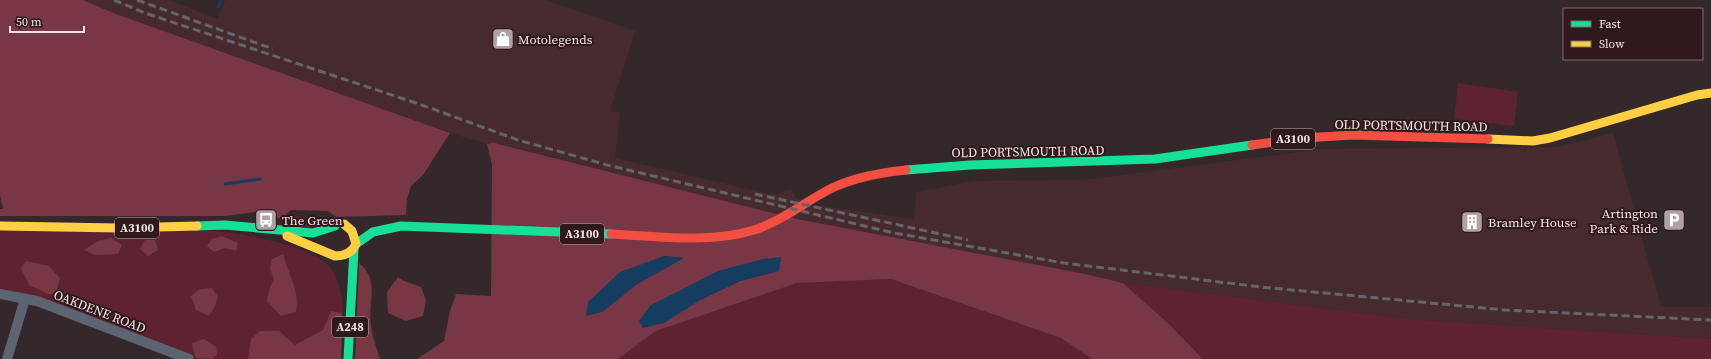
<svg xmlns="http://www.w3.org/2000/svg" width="1711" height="359" font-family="'Source Serif 4',serif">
<rect width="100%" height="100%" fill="#35282a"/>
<path fill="#462a2e" d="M83 0H169L217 19 225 0H546L635 31 610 111 620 113 615 158 774 195 791 189 796 198 814 205 914 219 916 192 974 181 1083 180 1323 149 1557 147 1613 133 1661 307H1711V339L1408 319 1123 283 797 219 494 143 487 144 450 133 116 14Z"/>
<path fill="#5f2231" d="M1458 83 1518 92 1514 126 1454 119Z
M286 214 308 218 311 229C299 227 285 228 277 217L281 219Z
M0 231C48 231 95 231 143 231 166 231 190 229 213 231 241 233 315 245 332 270 348 295 342 331 341 359H200L0 291Z
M891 279 1061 338 1092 359H618L656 331 797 283Z
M1123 283 1408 319 1711 339V359H1203L1170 325Z"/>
<path fill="#783745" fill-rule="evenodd" d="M0 0H83L116 14 450 133 423 175 411 186 407 199 406 215 336 217 328 211 291 210 281 219 261 211 226 216H0V209H3L0 195Z
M494 143 797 219 1085 274 1123 283 1170 325 1203 359H1092L1061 338 891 279 797 283 656 331 618 359H417L444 341 450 311 456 294 491 296 492 165 487 144ZM664 256 683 258 637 284 602 312ZM763 259 778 271 740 281 700 300 664 323Z
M222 236 238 243 236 251 225 248 214 252 207 246 212 239Z
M111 238 122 245 118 254 95 255 84 250 98 241Z
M145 240H155L158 250 148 256 140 249Z
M283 254C288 274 300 290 296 312L281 316 267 301 269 290 274 279 270 269 272 259Z
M26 261 49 266 60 278 56 294H48L29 285 21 268Z
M359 263C381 281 367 303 371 326 372 337 377 348 380 359H355Z
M398 277 404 281 421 287 426 300 423 316 406 321 388 313 387 292Z
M212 288 218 297 215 306 209 316 196 310 191 296 200 289Z
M331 311 342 313 341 359H248L251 339 260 331H279L295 345 323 330Z
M204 339 216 347 217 354 212 359 195 358 192 343Z"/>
<path fill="#143d5f" d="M664 256 684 258 637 284 602 312 586 316 588 302 620 272Z
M781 257 779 271 740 281 700 300 664 323 643 328 639 321 651 305 718 271 763 259Z"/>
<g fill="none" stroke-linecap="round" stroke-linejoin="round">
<path stroke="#143d5f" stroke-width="3" d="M218 7 221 0
M225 184 260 179"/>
<path stroke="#5b6470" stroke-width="10" d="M0 294 37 301 189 359
M7 359 25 299"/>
<path stroke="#16e098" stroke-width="9" d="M906 170 970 165 1155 159 1252 145
M197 226 225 225 313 233 335 226
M356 244 373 232 401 226 611 234
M348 359 354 249"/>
<path stroke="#ffcf43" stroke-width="9" d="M1488 139 1533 141 1550 138 1697 95 1711 93
M0 226 119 228 197 226
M287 236 335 256C345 256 352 253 356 244L352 231 344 224"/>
<path stroke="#f24e42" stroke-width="9" d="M1252 145 1303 138 1354 135 1488 139
M611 234C657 236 709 244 754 230 782 221 806 201 832 188 856 177 880 173 906 170"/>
<path stroke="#64646b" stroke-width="3" stroke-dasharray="8 4" stroke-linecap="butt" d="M114 0 145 13 419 104 518 140 607 165 894 233 1064 263 1261 287 1505 310 1711 320
M137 0 273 49
M755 194 968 240"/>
</g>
<defs>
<g id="shop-square" transform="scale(1.15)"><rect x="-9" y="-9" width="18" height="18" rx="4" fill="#b0a2a4" stroke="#30191d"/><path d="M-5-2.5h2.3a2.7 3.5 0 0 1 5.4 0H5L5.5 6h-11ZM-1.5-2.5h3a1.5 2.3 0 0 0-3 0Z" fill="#fff"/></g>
<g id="bus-square" transform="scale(1.15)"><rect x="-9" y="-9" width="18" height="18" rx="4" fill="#b0a2a4" stroke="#30191d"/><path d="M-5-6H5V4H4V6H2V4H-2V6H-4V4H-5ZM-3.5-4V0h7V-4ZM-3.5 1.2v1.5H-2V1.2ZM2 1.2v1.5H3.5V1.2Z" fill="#fff"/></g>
<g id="parking-square" transform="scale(1.15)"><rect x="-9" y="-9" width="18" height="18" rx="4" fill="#b0a2a4" stroke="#30191d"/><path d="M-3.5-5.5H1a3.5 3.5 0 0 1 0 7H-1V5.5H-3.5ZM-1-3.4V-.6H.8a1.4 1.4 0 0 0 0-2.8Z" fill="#fff"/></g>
<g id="building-square" transform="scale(1.15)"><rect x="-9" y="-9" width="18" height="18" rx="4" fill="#b0a2a4" stroke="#30191d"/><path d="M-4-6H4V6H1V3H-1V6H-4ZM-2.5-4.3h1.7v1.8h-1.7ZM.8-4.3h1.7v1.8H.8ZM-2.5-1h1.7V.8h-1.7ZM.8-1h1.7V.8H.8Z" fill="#fff"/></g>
</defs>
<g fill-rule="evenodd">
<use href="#shop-square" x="503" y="39"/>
<use href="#bus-square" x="266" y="220"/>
<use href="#parking-square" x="1674" y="220"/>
<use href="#building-square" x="1472" y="222"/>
</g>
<g text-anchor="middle" stroke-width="4" stroke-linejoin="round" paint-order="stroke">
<g fill="#30191d" stroke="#b8a6a9" stroke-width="1">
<rect x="1271" y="129" width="44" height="20" rx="3"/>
<rect x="115" y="218" width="44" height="20" rx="3"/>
<rect x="560" y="224" width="44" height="20" rx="3"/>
<rect x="332" y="317" width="36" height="20" rx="3"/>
</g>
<g font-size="12" font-weight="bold" fill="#f3e3e5">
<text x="1293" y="143">A3100</text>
<text x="137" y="232">A3100</text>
<text x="582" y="238">A3100</text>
<text x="350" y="331">A248</text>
</g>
<g font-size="13" fill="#f3e3e5" stroke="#30191d" text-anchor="start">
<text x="518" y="44">Motolegends</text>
<text x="1658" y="218" text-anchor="end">Artington<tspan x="1658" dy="15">Park &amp; Ride</tspan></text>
<text x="282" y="225">The Green</text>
<text x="1488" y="227">Bramley House</text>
</g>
<g font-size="13" fill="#f3e3e5" stroke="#30191d">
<text transform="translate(1411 125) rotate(1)" y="5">OLD PORTSMOUTH ROAD</text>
<text transform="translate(1028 151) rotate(-1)" y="5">OLD PORTSMOUTH ROAD</text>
<text transform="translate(100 311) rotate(21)" y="5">OAKDENE ROAD</text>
</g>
</g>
<rect x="1563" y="8" width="140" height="52" fill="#30191d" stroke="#7e6a6d"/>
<rect x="1571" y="21" width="20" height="6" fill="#16e098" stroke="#7e6a6d"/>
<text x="1599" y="28" font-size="12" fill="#f3e3e5">Fast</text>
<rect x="1571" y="41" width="20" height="6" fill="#ffcf43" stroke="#7e6a6d"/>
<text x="1599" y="48" font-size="12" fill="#f3e3e5">Slow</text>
<path d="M10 26v6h74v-6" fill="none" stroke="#f3e3e5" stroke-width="2"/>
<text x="16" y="26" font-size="12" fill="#f3e3e5" stroke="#30191d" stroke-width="3" paint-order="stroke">50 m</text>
</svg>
